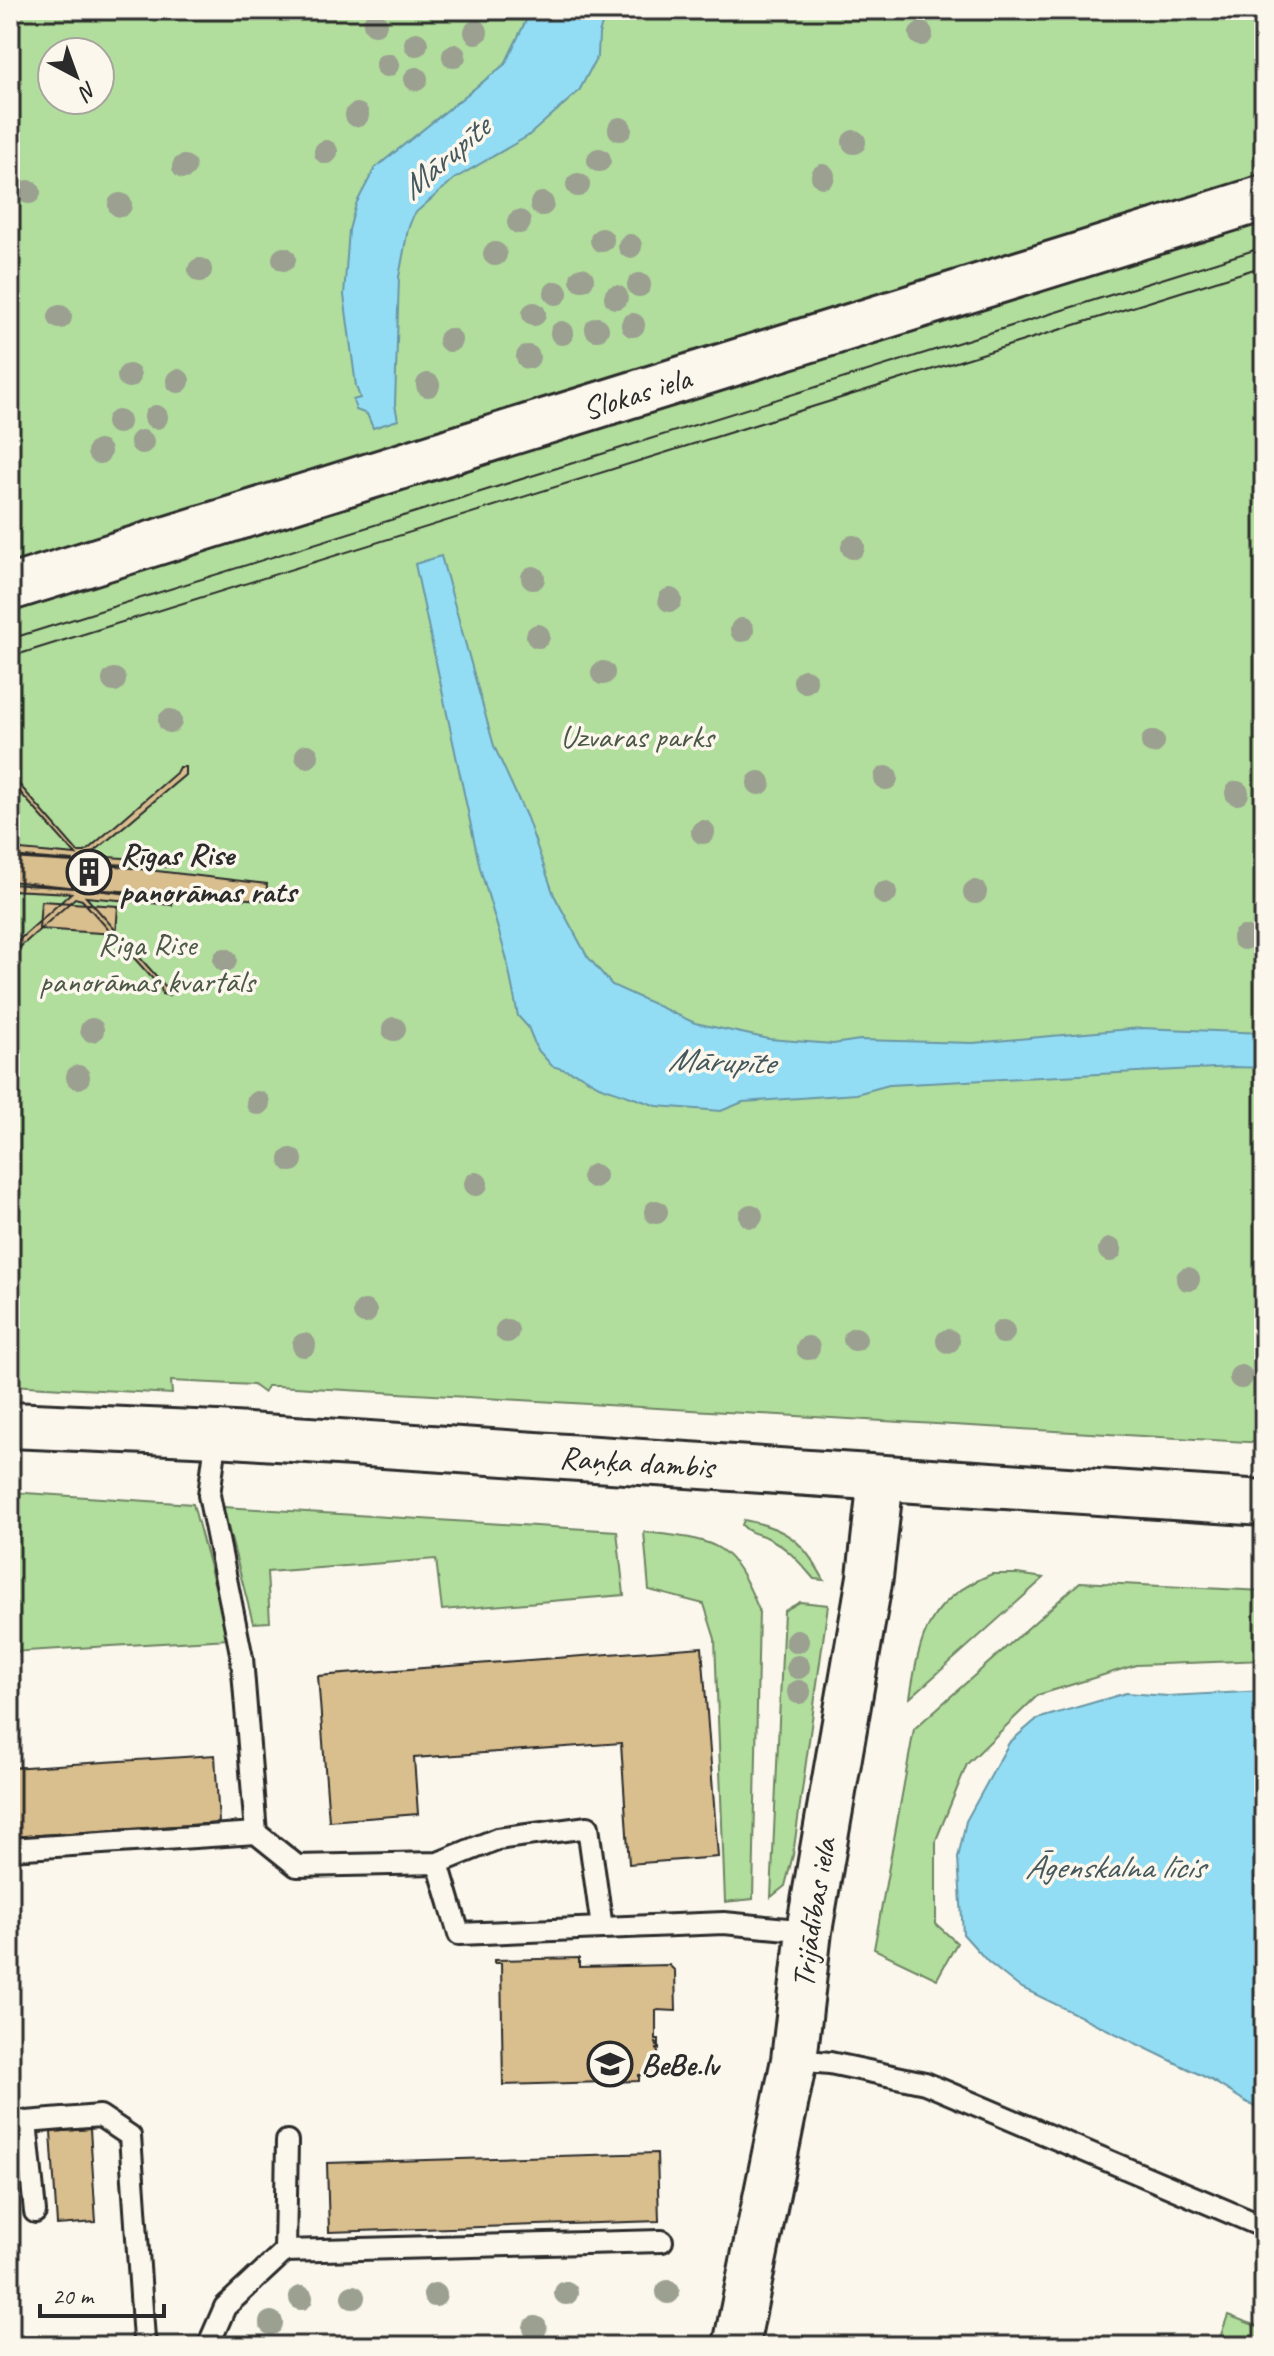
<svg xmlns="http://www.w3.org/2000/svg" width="1274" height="2356" font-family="Caveat,sans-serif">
<rect width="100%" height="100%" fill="#fbf7ec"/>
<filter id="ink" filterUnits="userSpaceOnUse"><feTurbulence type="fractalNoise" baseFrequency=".0125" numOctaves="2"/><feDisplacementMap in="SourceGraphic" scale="16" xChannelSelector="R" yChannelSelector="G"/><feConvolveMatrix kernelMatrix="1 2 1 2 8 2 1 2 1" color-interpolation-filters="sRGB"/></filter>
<g filter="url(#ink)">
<path fill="#b1de9c" stroke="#6e8464" stroke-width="2" fill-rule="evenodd" d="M10 10H1264V1443L277 1386H267L264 1393 253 1385 171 1381 172 1394 10 1385ZM52 52H100V100H52Z
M10 1492 193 1504 229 1639 10 1652Z
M223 1507 617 1531 624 1595 442 1610 436 1559 267 1572 270 1622 253 1623Z
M744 1520C787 1528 803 1541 824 1580L814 1579C801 1564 788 1548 770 1539 759 1533 751 1535 742 1525Z
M644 1532C716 1541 730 1538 759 1610L753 1899 725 1902 715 1639 704 1604 649 1590Z
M992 1574H1017L1044 1578 910 1698C920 1634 928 1600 992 1574Z
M1080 1582 1264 1591V1660L1136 1665 1038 1695 967 1764 936 1840V1924L957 1943 937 1979 874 1949 914 1729Z
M800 1602 828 1605 793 1855 785 1886 771 1897 784 1611Z
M1228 2315 1264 2329V2346H1217Z"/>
<path fill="#93ddf4" stroke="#6996a4" stroke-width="2" d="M531 10H606L599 34 598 55 579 91 528 136 454 179 414 214 408 229 399 277 395 405 398 420 373 428 367 414 356 410 353 400 360 398 356 386 344 295 349 230 356 204 375 168 505 64Z
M441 556 494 746 527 818 554 895 587 956 612 985 695 1023 769 1039 833 1044 860 1040 973 1043 1141 1028 1264 1033V1068L1234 1067 889 1085 856 1094 743 1102 721 1111 657 1106 599 1086 578 1074 552 1066 537 1049 528 1027 518 1016 506 956 480 868 415 564Z
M1264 1691V2113L1211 2080 1018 1986 988 1962 963 1934 958 1858 966 1821 1009 1743 1037 1719 1126 1693 1168 1696Z"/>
<path fill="#d9be8e" stroke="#2b2b2b" stroke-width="2" d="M179 767H185V775L89 856 174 861 173 867 89 863 88 889 172 899V905L86 897 165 986 170 987 169 995 162 994 161 988 82 900 75 898 10 956V948L71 893 10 890V884L72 888 73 861 10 856V849L76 855 10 781V774L78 852H85L176 773Z
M10 858 89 863 267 884 266 900 88 889 10 881Z
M41 901 118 906 116 934 39 929Z
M702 1647 718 1857 629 1864 621 1743 414 1758 418 1814 329 1821 318 1676Z
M215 1755 219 1823 10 1837V1768Z
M579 1958V1967L669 1965 675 1971 676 2011 656 2010V2039H659V2043H656L657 2046 659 2045V2049H657L660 2061 657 2065H660L657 2071 660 2074 639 2075V2081L503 2085 501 1963H494V1960Z
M90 2129 96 2222 57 2225 51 2132Z
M657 2153 659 2221 329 2232 327 2163Z"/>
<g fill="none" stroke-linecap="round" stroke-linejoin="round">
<g stroke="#2b2b2b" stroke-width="26">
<path id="service" d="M217 1434 209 1495 242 1658 256 1833
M10 1849 256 1833 297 1866 438 1863 497 1839 588 1827 602 1928
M438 1863 459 1934 724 1923 809 1931
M794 2060 830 2063 925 2083 1264 2227
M10 2119 26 2122 100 2116 130 2136 144 2339 147 2346
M26 2122 35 2212
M285 2251 287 2141
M208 2346 225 2307 285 2251 662 2241"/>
</g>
<g stroke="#2b2b2b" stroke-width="50">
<g id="secondary">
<path id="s1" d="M10 588 1264 198"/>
<path id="s2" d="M10 1425 217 1434 1264 1503"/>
<path id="s3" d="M736 2346 794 2060 809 1931 870 1577 881 1478"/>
</g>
</g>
<use href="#service" stroke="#fbf7ec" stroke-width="20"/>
<use href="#secondary" stroke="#fbf7ec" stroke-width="44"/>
<path stroke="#2b2b2b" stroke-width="2" d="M10 639 1264 247
M10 657 1264 266"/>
</g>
<g fill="#9ba091">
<circle cx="375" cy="23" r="12"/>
<circle cx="476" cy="32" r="12"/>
<circle cx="921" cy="34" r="12"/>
<circle cx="416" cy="44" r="12"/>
<circle cx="454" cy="56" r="12"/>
<circle cx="387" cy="65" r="12"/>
<circle cx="416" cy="79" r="12"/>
<circle cx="357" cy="115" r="12"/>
<circle cx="620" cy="129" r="12"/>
<circle cx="854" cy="142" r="12"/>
<circle cx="326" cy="152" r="12"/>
<circle cx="599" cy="160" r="12"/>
<circle cx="184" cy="167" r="12"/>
<circle cx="823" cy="176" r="12"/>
<circle cx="578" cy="185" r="12"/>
<circle cx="29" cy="192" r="12"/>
<circle cx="542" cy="204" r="12"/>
<circle cx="120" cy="205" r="12"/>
<circle cx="519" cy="222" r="12"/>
<circle cx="602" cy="240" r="12"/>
<circle cx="630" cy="246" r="12"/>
<circle cx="495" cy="254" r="12"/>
<circle cx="284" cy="259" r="12"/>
<circle cx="200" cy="270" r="12"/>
<circle cx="582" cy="279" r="12"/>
<circle cx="639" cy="285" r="12"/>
<circle cx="556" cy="293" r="12"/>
<circle cx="616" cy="297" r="12"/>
<circle cx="534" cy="314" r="12"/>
<circle cx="60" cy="317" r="12"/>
<circle cx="633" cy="325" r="12"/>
<circle cx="597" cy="329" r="12"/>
<circle cx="562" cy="333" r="12"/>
<circle cx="450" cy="340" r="12"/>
<circle cx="528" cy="357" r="12"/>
<circle cx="129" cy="376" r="12"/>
<circle cx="178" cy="381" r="12"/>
<circle cx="428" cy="385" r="12"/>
<circle cx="156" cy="417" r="12"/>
<circle cx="118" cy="422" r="12"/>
<circle cx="142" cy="442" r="12"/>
<circle cx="99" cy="452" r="12"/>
<circle cx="853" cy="547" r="12"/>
<circle cx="533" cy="578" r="12"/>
<circle cx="670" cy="600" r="12"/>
<circle cx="742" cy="630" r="12"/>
<circle cx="538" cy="636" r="12"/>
<circle cx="603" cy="673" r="12"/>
<circle cx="114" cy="680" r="12"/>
<circle cx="805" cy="681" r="12"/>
<circle cx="170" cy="721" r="12"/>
<circle cx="1153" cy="742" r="12"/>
<circle cx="307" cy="756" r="12"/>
<circle cx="886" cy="778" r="12"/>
<circle cx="759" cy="783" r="12"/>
<circle cx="1237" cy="793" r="12"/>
<circle cx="703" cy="832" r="12"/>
<circle cx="975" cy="892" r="12"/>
<circle cx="885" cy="893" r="12"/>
<circle cx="1244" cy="938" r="12"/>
<circle cx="225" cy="960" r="12"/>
<circle cx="394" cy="1029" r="12"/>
<circle cx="92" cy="1030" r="12"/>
<circle cx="78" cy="1077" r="12"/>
<circle cx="258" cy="1103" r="12"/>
<circle cx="291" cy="1160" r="12"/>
<circle cx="594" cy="1176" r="12"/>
<circle cx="476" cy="1184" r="12"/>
<circle cx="656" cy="1212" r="12"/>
<circle cx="751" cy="1216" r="12"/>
<circle cx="1110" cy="1250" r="12"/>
<circle cx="1188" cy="1279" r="12"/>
<circle cx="365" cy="1312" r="12"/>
<circle cx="507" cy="1331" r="12"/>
<circle cx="1003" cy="1332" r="12"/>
<circle cx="855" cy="1339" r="12"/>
<circle cx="948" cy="1341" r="12"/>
<circle cx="304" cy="1345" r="12"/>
<circle cx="808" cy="1348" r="12"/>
<circle cx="1241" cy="1377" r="12"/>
<circle cx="797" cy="1641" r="12"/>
<circle cx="798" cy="1667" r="12"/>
<circle cx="799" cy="1692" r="12"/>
<circle cx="668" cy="2292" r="12"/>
<circle cx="566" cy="2293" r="12"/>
<circle cx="435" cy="2295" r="12"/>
<circle cx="353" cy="2297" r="12"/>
<circle cx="301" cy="2298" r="12"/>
<circle cx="271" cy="2323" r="12"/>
<circle cx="535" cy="2328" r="12"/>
</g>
</g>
<defs>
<g id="building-ring" transform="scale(2.3)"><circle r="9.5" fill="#fbf7ec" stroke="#2b2b2b" stroke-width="1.5"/><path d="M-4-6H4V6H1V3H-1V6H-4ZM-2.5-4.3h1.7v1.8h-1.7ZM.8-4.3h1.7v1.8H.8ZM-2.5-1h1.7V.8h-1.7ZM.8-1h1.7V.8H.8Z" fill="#2b2b2b"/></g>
<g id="school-ring" transform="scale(2.3)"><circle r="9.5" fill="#fbf7ec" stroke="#2b2b2b" stroke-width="1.5"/><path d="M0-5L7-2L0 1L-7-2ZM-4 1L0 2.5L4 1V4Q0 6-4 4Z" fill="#2b2b2b"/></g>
</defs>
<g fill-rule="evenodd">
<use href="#building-ring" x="89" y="872"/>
<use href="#school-ring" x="610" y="2064"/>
</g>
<g text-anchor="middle" stroke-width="7" stroke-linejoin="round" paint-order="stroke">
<g font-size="32" fill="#2b2b2b" stroke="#fbf7ec">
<text dy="11" stroke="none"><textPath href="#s1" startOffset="656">Slokas iela</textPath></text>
<text dy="11" stroke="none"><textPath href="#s2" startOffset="628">Raņķa dambis</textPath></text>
<text dy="11" stroke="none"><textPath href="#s3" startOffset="440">Trijādības iela</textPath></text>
</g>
<g font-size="32" fill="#4c5847" stroke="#fbf7ec">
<text x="637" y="747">Uzvaras parks</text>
<text x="147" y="955">Riga Rise<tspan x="147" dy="37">panorāmas kvartāls</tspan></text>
</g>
<g font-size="32" font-weight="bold" fill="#2b2b2b" stroke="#fbf7ec" text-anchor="start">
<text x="120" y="865">Rīgas Rise<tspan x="120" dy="37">panorāmas rats</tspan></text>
<text x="641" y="2075">BeBe.lv</text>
</g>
<g font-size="34" font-style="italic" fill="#45585d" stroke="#fbf7ec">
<text transform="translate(444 157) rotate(-41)" y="12">Mārupīte</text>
<text transform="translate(721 1060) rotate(2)" y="12">Mārupīte</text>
<text x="1114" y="1878">Āgenskalna līcis</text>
</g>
</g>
<rect width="1274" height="2356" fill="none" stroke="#fbf7ec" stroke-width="40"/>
<rect x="20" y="20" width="1234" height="2316" fill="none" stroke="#2b2b2b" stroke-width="3" filter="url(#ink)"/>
<g transform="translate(76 76) rotate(139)"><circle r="38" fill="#fbf7ec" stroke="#a8a59f" stroke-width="2"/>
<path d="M0-6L14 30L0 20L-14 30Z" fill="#2b2b2b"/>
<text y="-12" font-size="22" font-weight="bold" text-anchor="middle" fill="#2b2b2b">N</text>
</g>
<path d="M40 2304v12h124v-12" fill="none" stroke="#2b2b2b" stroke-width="4"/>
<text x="52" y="2304" font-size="24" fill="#2b2b2b" stroke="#fbf7ec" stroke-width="6" paint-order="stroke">20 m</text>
</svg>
